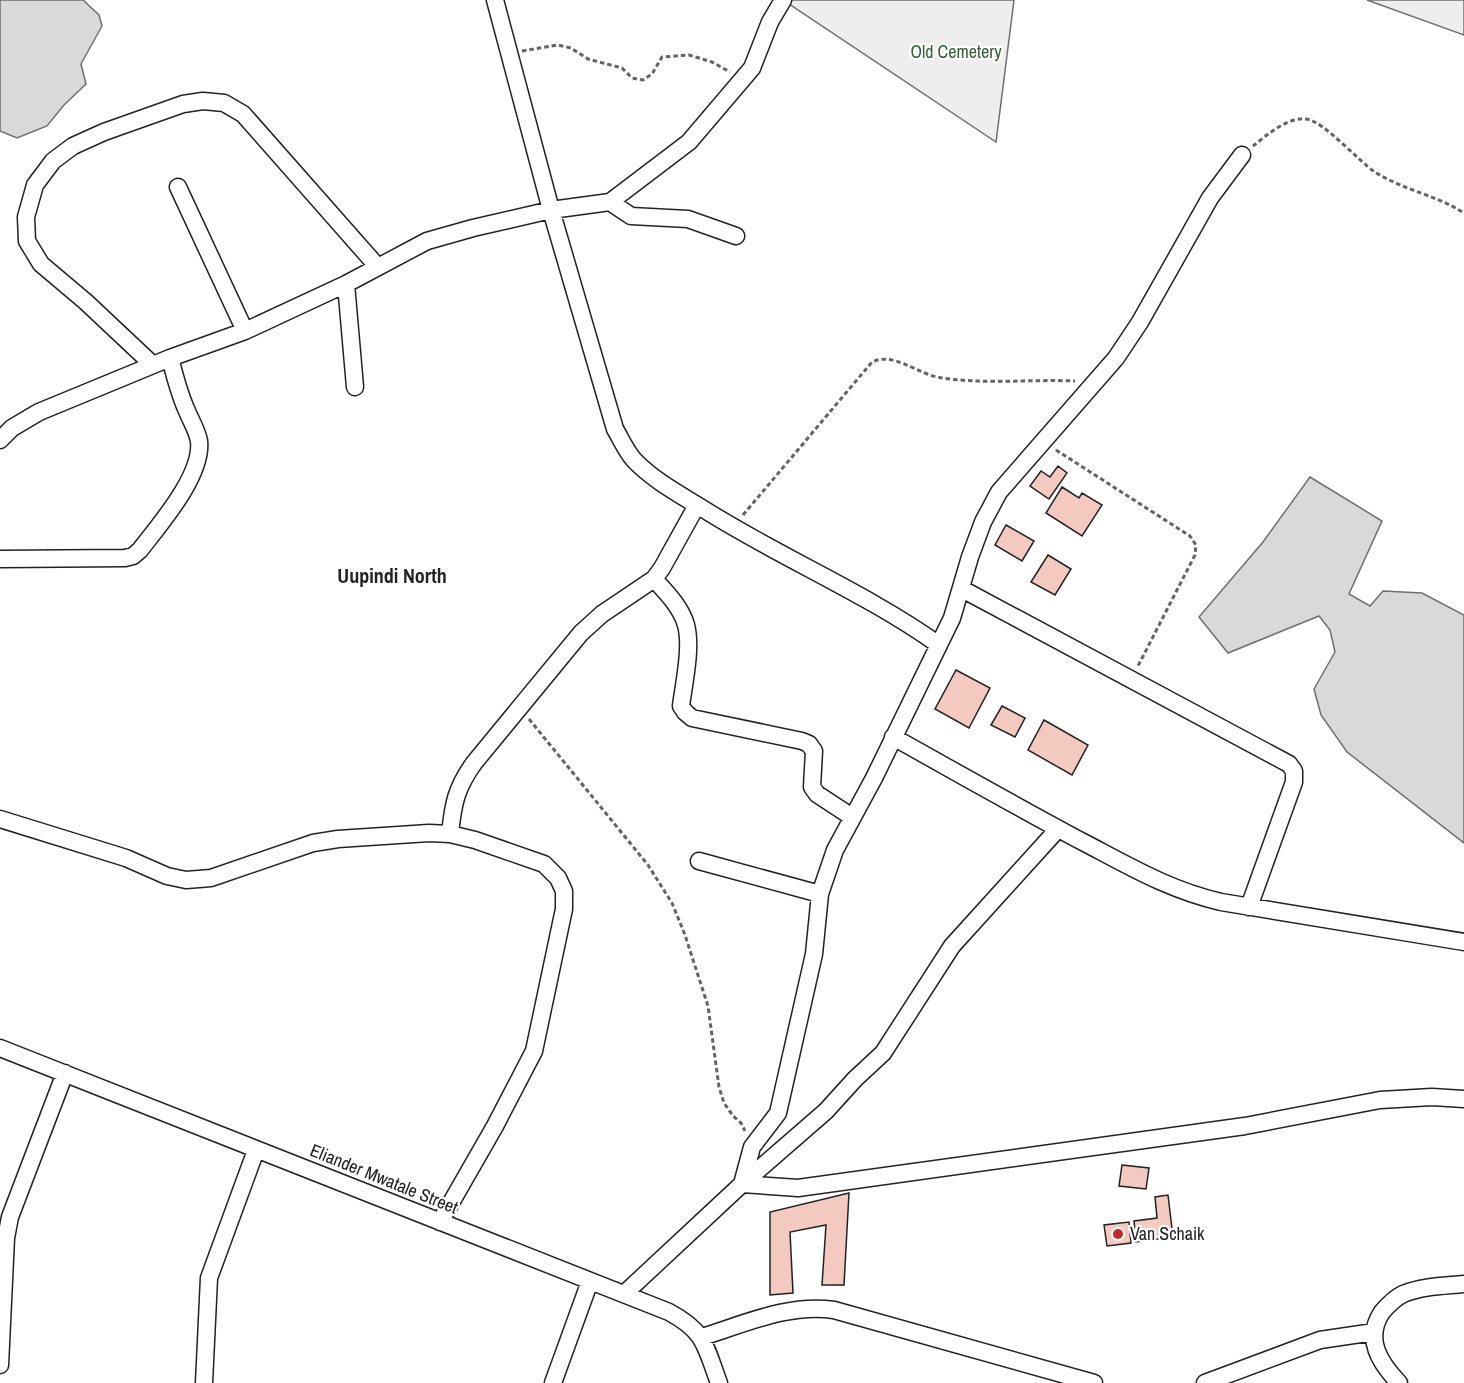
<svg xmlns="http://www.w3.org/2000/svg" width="1464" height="1383" font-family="'Archivo Narrow',sans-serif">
<rect width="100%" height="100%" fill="#fff"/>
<path fill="#eee" stroke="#6f6f6f" stroke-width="1.5" d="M783 0H1014L996 142Z
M1367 0H1464V35Z"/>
<path fill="#d9d9d9" stroke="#6f6f6f" stroke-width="1.5" d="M0 0H83L99 15 102 26 81 64 86 84 64 105 47 126 17 138 0 131Z
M1310 477 1382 521 1349 594 1370 606 1383 591 1422 593 1464 615V843L1347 752 1321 715 1314 689 1335 652 1330 630 1319 616 1228 653 1199 617 1263 542Z"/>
<path fill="#f3c9c0" stroke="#222" stroke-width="1.5" d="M1058 466 1067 473 1049 499 1030 486 1041 471 1050 477Z
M1062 487 1079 498 1082 493 1102 505 1082 536 1046 513Z
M1006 525 1034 541 1022 561 995 545Z
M1048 555 1071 569 1055 595 1031 582Z
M956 670 990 688 969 728 935 709Z
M1002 706 1025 718 1015 737 991 725Z
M1044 720 1088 745 1072 775 1028 750Z
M1122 1165 1149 1168 1146 1189 1119 1186Z
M849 1193 844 1285H822L826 1225 790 1232 793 1293 770 1295V1212Z
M1168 1195 1173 1237 1136 1242 1134 1221 1157 1218 1155 1197Z
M1129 1222 1131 1243 1107 1246 1104 1225Z"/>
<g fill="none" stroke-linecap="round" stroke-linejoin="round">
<g stroke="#222" stroke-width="19">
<path id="minor" d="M495 0 551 210 615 429C621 439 626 451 634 460 654 481 681 495 705 510 781 558 866 593 939 645
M178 187 245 331
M610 202 631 216 688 219 736 236
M346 284 355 387
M153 365 86 302 41 264 27 241 26 217 35 185 53 161 73 146 104 132 183 104 203 101 224 103 243 114 377 266
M0 440 12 428 39 412 170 358 245 331 346 284 427 241 473 228 551 210 610 202 689 142 752 68 770 22 783 0
M0 559 125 558 133 556 140 550C160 524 203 475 199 441 197 430 191 421 187 411 179 394 175 376 170 358
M654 579C666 592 681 607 686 625 692 647 684 683 681 706L685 712 692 718 802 741 809 744 814 751 812 787 817 794 852 817
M962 589 1289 764 1294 771V782L1249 907
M893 737C956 772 1019 808 1083 842 1129 866 1169 890 1221 902L1464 942
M0 819 126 858 167 876 186 880 211 878 313 843 338 839 429 833 450 834 475 840 544 864 558 878 564 891V909L534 1051 495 1126 440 1222
M450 834C453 804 456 788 474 763L581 633 602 614 654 579 662 568 697 505
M699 861 820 894
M0 1048 669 1312C706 1332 705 1346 719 1383
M742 1184 752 1147 778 1113 814 954 820 894 835 850 874 778 952 618 970 557 983 522 999 492 1116 358 1140 322 1210 198 1242 155
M742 1184 798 1188 1245 1126 1380 1100 1432 1097 1464 1099
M624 1294 742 1184 826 1111 855 1079 883 1053 952 946 1058 829
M702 1337C744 1324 790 1303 834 1310L1094 1383
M0 1365 6 1238 10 1217 65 1073
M204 1383 209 1278 256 1150
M553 1383 590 1281
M1205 1383 1320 1340 1374 1332
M1399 1383C1380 1363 1364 1339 1382 1312 1388 1305 1395 1298 1403 1294 1423 1286 1444 1286 1464 1284"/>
</g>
<path stroke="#646464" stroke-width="3" stroke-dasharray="4.5 3" stroke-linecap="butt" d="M522 51 558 45 571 48 588 59 622 68 632 78 643 80 652 74 662 57 689 55 712 62 730 72
M1253 146C1267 135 1287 117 1306 119 1324 121 1358 161 1375 172 1403 190 1436 195 1464 213
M1056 450 1190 536 1196 545 1195 555 1138 666
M743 515 872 362C893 352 915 372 937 377 978 385 1032 379 1075 381
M529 719 648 865 672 903 685 935 708 1006 719 1087 724 1103 733 1116 741 1123 745 1131"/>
<use href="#minor" stroke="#fff" stroke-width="16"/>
</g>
<circle fill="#c62828" stroke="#fff" stroke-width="2" cx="1118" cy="1234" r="6"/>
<g text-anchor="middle" stroke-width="4.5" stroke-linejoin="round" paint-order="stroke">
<g font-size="18" fill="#2f5e38" stroke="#fff">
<text x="956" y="58">Old Cemetery</text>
</g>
<g font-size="18" fill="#222" stroke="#fff">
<text transform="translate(384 1179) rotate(22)" y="6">Eliander Mwatale Street</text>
</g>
<g font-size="18" fill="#222" stroke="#fff" text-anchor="start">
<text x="1130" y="1240">Van Schaik</text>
</g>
<g font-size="20" font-weight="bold" fill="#222" stroke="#fff">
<text x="392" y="583">Uupindi North</text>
</g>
</g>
</svg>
